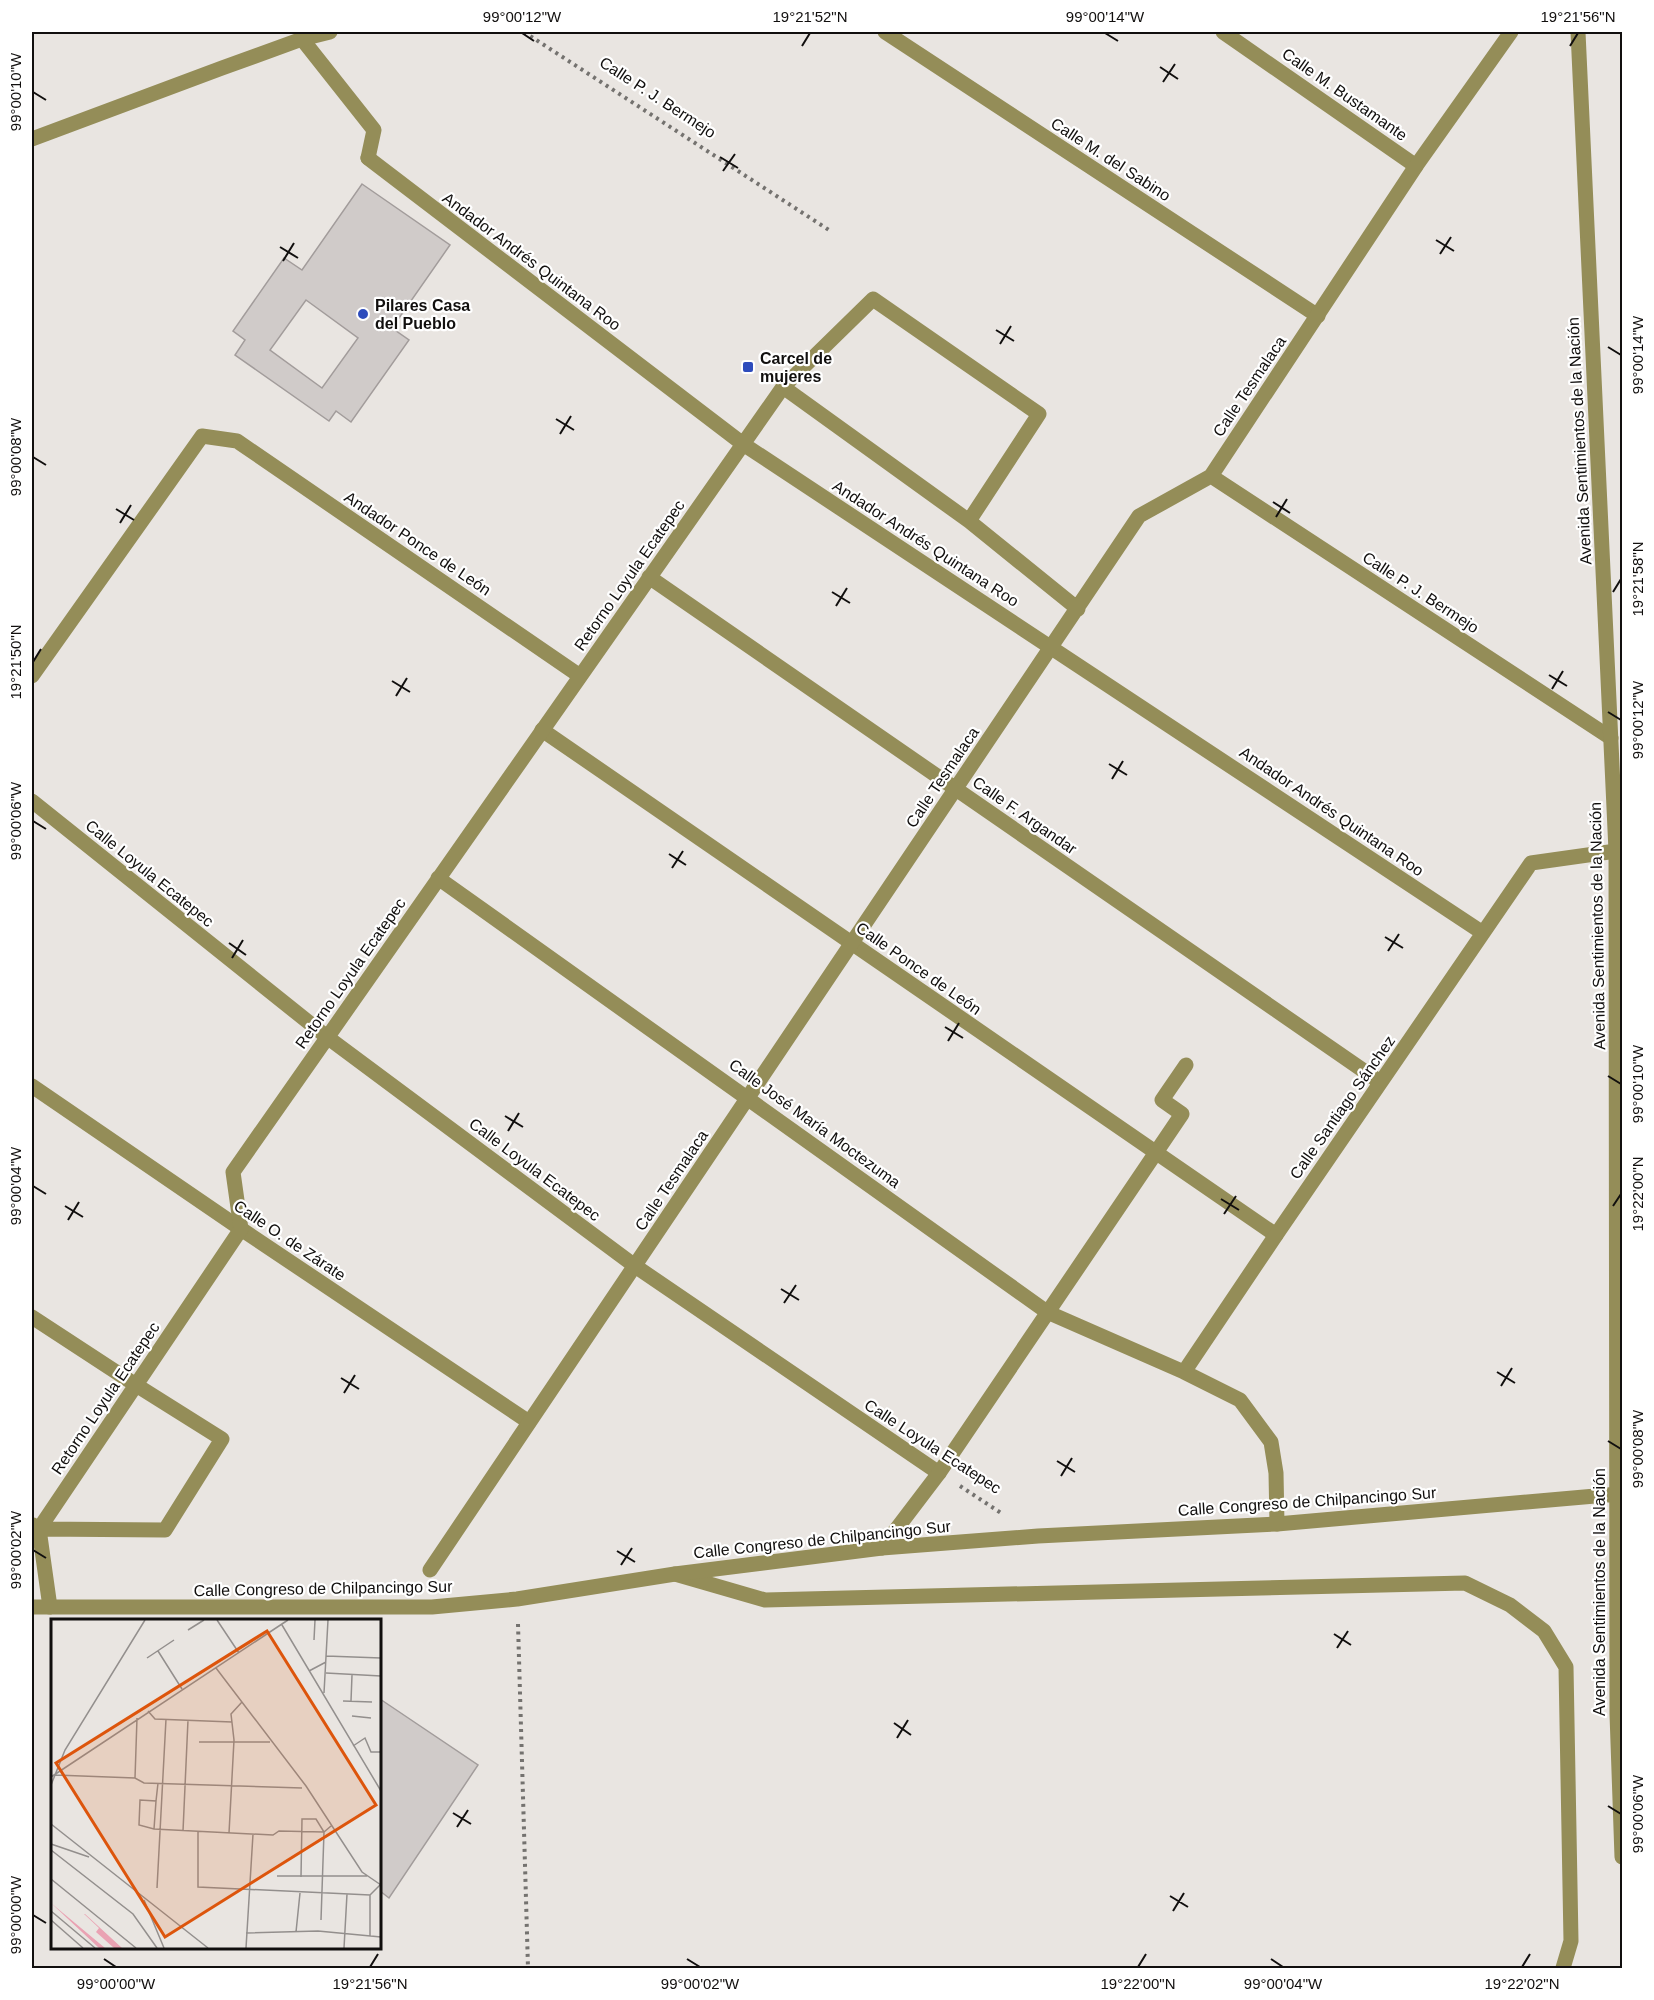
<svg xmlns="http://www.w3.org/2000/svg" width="1654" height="2000" font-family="Arial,sans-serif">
<rect width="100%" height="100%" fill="#e9e5e1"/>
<path fill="#d0cbc9" stroke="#a29c9b" stroke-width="1.5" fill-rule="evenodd" d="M362 184 450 245 392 328 409 340 351 422 336 411 329 421 235 355 245 340 233 331 284 258 302 270ZM306 300 358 338 322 388 270 350Z
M380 1699 478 1765 389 1898 380 1891Z"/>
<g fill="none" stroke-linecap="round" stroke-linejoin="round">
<path stroke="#74726f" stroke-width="4" stroke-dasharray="3 4.5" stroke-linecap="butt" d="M524 32 832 232
M960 1486 1001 1513
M518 1624 528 1968"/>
<path stroke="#948d58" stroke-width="15" d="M542 730 1276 1235
M327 1037 635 1266 939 1473
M241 1229 529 1422
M675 1574 765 1600 1465 1583 1510 1605 1544 1631 1566 1667 1571 1941 1563 1968"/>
<path stroke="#948d58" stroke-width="15" d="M885 32 1318 316
M1223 32 1416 166
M302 39 374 130 368 158
M32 1086 241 1229"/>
<path stroke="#948d58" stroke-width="15" d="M368 158 743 444 1483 933
M1211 476 1611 738
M969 521 1078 609
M649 577 1380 1082
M32 676 202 436 237 441 580 676
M32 801 327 1037
M438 878 1047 1312 1184 1372 1240 1400 1271 1442 1276 1473 1277 1524
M32 1317 136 1385 222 1439 165 1530 39 1529 33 1525
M1184 1372 1276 1235 1531 863 1616 851
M882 1548 939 1473 1182 1114 1162 1100 1186 1065
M430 1570 1139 516 1211 476 1416 166 1511 32
M50 1607 39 1529 241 1229 233 1172 783 387 873 299 1039 414 969 521 783 387"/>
<path stroke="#948d58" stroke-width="15" d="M1578 32 1616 851 1617 1714 1622 1857
M32 139 222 68 302 39 330 32
M32 1607H432L517 1599 675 1574 882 1548 1038 1536 1277 1524 1618 1494"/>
</g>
<path fill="none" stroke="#110f0e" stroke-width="2" d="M522 33 534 41M1105 33 1118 41M802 46 810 33M1570 46 1578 33M1160 67 1178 79M1163 82 1175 64M33 92 46 100M720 157 738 168M723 171 735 154M1436 240 1454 251M280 247 298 258M1440 254 1451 237M283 261 294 243M996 330 1014 341M1000 344 1011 326M1608 347 1621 355M556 419 574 430M560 434 571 416M33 457 46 465M1273 502 1290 513M116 509 134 520M1276 517 1287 499M120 523 131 505M832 592 850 603M1613 592 1621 579M836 606 847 588M33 662 41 649M1549 675 1567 686M392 681 410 692M1552 689 1563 671M396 696 407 678M1608 712 1621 720M1109 764 1127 775M1112 779 1123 761M33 821 46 829M669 854 686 865M672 868 683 851M1385 937 1403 948M229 943 246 955M1388 951 1399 934M232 958 243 940M945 1027 963 1038M948 1041 959 1023M1608 1076 1621 1084M505 1116 523 1127M508 1131 519 1113M33 1186 46 1194M1221 1199 1239 1210M65 1206 83 1217M1613 1206 1621 1194M1224 1214 1236 1196M68 1220 79 1202M781 1289 799 1300M784 1303 796 1285M1497 1372 1515 1383M341 1378 359 1389M1501 1386 1512 1368M344 1393 355 1375M1608 1441 1621 1449M1057 1461 1075 1472M1061 1476 1072 1458M33 1550 46 1558M617 1551 635 1562M621 1565 632 1548M1334 1634 1351 1645M1337 1648 1348 1631M894 1723 911 1735M897 1738 908 1720M1608 1806 1621 1814M453 1813 471 1824M457 1827 468 1810M1170 1896 1188 1907M1173 1911 1184 1893M33 1915 46 1923M104 1959 116 1967M687 1959 700 1967M1271 1959 1283 1967M370 1967 378 1954M1138 1967 1146 1954M1522 1967 1530 1954"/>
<g fill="#2e4cbc" stroke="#fff" stroke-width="2">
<circle cx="363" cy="314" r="6"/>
<rect x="742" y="361" width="12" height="12" rx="3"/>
</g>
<g text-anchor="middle" stroke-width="4.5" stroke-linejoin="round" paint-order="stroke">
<g font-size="16" fill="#110f0e" stroke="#fff">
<text transform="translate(1345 94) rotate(35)" y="6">Calle M. Bustamante</text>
<text transform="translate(658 97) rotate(33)" y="6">Calle P. J. Bermejo</text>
<text transform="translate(1111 159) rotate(33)" y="6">Calle M. del Sabino</text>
<text transform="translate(532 261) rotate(37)" y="6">Andador Andrés Quintana Roo</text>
<text transform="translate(1249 386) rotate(-56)" y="6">Calle Tesmalaca</text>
<text transform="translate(1579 441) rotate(-93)" y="6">Avenida Sentimientos de la Nación</text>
<text transform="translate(418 543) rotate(34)" y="6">Andador Ponce de León</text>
<text transform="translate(926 543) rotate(33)" y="6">Andador Andrés Quintana Roo</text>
<text transform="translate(629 575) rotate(-55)" y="6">Retorno Loyula Ecatepec</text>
<text transform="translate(1421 592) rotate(33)" y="6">Calle P. J. Bermejo</text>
<text transform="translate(942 777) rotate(-56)" y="6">Calle Tesmalaca</text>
<text transform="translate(1332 811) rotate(34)" y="6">Andador Andrés Quintana Roo</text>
<text transform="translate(1025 815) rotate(35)" y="6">Calle F. Argandar</text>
<text transform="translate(150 873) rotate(39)" y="6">Calle Loyula Ecatepec</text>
<text transform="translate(1597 926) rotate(-91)" y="6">Avenida Sentimientos de la Nación</text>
<text transform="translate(919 968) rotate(35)" y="6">Calle Ponce de León</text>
<text transform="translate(350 973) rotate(-55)" y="6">Retorno Loyula Ecatepec</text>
<text transform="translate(1342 1107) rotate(-55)" y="6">Calle Santiago Sánchez</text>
<text transform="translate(815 1123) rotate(36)" y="6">Calle José María Moctezuma</text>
<text transform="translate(535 1169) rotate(37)" y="6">Calle Loyula Ecatepec</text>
<text transform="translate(671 1180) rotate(-56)" y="6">Calle Tesmalaca</text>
<text transform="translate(290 1240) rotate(34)" y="6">Calle O. de Zárate</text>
<text transform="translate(105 1398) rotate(-56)" y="6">Retorno Loyula Ecatepec</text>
<text transform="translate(933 1446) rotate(33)" y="6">Calle Loyula Ecatepec</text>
<text transform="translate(1307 1501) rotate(-4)" y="6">Calle Congreso de Chilpancingo Sur</text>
<text transform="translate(822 1539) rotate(-6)" y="6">Calle Congreso de Chilpancingo Sur</text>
<text transform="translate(323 1588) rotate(-1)" y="6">Calle Congreso de Chilpancingo Sur</text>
<text transform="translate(1599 1592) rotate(-90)" y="6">Avenida Sentimientos de la Nación</text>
</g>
<g font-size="16" font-weight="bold" fill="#110f0e" stroke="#fff" text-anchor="start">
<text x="375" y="311">Pilares Casa<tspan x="375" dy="18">del Pueblo</tspan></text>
<text x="760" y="364">Carcel de<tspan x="760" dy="18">mujeres</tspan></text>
</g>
</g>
<g transform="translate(51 1619)">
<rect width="330" height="330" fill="#e9e5e1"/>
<path d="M0 284 54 329H48ZM33 295H34L71 329H63L45 313 48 309Z" fill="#eaa2b3"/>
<path fill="none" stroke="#938f8d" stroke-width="1.5" d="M166 1 188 34M231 6 330 172M137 11 153 1M263 21 264 1M107 32 131 70M275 37 330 39M96 39 123 21M165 49 255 167 311 253 330 266M258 52 275 43M275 54 330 57M273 74 277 1M292 82 321 83M300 82 301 56M97 92 104 100 181 103M301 97 320 99M148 123H219M302 127 314 119 320 133H330M4 156 84 159 93 164 251 169M0 158 237 1M84 159 86 99M0 166 14 131 94 1M105 182 107 164M0 205 157 329M103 210 105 182 89 181 88 206 103 210 222 216 228 212 273 213 280 207M132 212 137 101M147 213V268L319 276 329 266M178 214 183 121 180 95 191 83M0 225 38 238M0 231 82 295 106 329M226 257H316M250 258 251 200H265L273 213 270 301M0 260 85 329M106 269 115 100M93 281 113 329M0 292 44 329M0 301 32 329M245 313 249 274M195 314 267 312 330 318M319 317V276M195 329 202 215M293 329 296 275"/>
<path fill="#dd550c" fill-opacity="0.15" stroke="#dd550c" stroke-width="3" d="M216 12 325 186 114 318 5 144Z"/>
<rect width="330" height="330" fill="none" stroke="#110f0e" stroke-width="3"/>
</g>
<rect width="1654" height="2000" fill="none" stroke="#ffffff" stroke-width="66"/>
<rect x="33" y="33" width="1588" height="1934" fill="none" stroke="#110f0e" stroke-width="2"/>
<g font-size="15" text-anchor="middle" fill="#110f0e">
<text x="522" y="22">99°00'12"W</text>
<text x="810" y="22">19°21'52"N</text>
<text x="1105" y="22">99°00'14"W</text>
<text x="1578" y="22">19°21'56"N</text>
<text transform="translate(16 92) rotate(-90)" y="5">99°00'10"W</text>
<text transform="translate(1638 355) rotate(-90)" y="5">99°00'14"W</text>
<text transform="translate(16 457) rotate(-90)" y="5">99°00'08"W</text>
<text transform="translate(1638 579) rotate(-90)" y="5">19°21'58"N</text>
<text transform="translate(16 662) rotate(-90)" y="5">19°21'50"N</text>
<text transform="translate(1638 720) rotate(-90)" y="5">99°00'12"W</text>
<text transform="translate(16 821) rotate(-90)" y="5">99°00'06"W</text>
<text transform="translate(1638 1084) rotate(-90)" y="5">99°00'10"W</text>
<text transform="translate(16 1186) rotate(-90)" y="5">99°00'04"W</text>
<text transform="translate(1638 1194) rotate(-90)" y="5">19°22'00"N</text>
<text transform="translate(1638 1449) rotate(-90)" y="5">99°00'08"W</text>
<text transform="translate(16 1550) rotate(-90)" y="5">99°00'02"W</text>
<text transform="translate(1638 1814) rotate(-90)" y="5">99°00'06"W</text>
<text transform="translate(16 1915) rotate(-90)" y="5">99°00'00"W</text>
<text x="116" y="1989">99°00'00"W</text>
<text x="370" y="1989">19°21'56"N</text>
<text x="700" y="1989">99°00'02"W</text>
<text x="1138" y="1989">19°22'00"N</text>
<text x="1283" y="1989">99°00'04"W</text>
<text x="1522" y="1989">19°22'02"N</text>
</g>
</svg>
